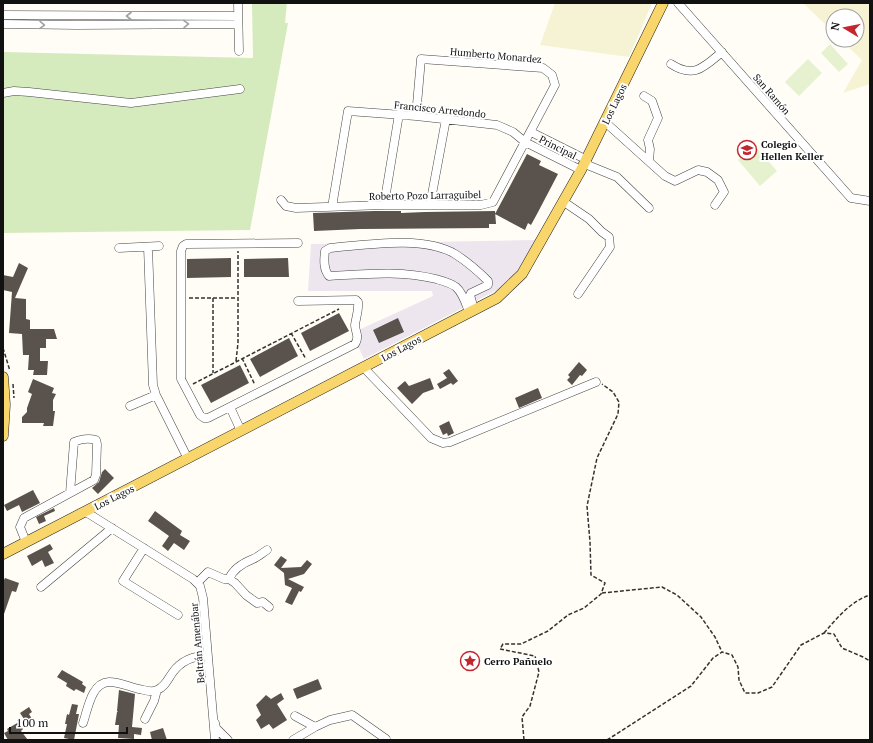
<svg xmlns="http://www.w3.org/2000/svg" width="873" height="743" font-family="'PT Serif',serif">
<rect width="100%" height="100%" fill="#fffdf5"/>
<path fill="#eee6ef" d="M536 240 519 270 503 287 364 359 352 333 433 296 432 291H308L311 244Z"/>
<path fill="#f6f3d4" d="M555 3H652L629 57 540 45Z
M803 3H870V84L843 93 862 60 841 40H857V16H833V32Z"/>
<path fill="#d5ebbd" d="M252 3H287L285 23H288L250 230 3 233V52L253 58Z"/>
<path fill="#e6f2cf" d="M830 44 848 64 839 72 821 53Z
M808 59 822 73 799 96 785 82Z
M754 145 777 171 760 186 738 160Z"/>
<path fill="#5a524d" d="M527 154 541 161 539 165 558 174 537 214 531 225 528 223 525 230 495 214Z
M374 211H401V213L425 212 495 211 496 224H489V228L360 229 314 231 313 213Z
M231 258V277L187 278V259Z
M288 258 289 277H244V259Z
M19 263 28 268 15 298 26 299V319L30 320V329H54L57 339H46V348H40V361H48L47 375H33L34 370H28L29 355H23L22 334 9 333 12 292 3 290V275L13 277Z
M339 313 349 331 310 351 301 333Z
M398 318 404 332 379 343 373 330Z
M289 338 298 356 260 377 250 359Z
M579 362 587 370 582 376 580 375 572 385 567 380 570 377 568 375Z
M240 365 249 383 211 403 201 385Z
M449 369 458 381 453 385 451 383 440 389 437 384 447 378 443 373Z
M430 378 434 389 423 393 412 404 397 388 405 381 409 386Z
M33 379 54 388 52 393 56 394 53 400V411H55L53 426H43L44 423H22V417L27 412V408L32 394 28 392Z
M538 388 542 398 519 408 515 398Z
M449 421 454 433 448 436 447 433 443 435 439 426Z
M105 469 114 478 98 494 92 488 99 482 102 472Z
M33 490 40 503 22 512 19 505 7 511 4 505Z
M54 508 55 511 44 516 46 521 39 524 36 517Z
M155 511 182 531 180 535 190 541 184 550 174 543 168 551 162 546 169 536 148 521Z
M50 544 53 549 48 552 54 563 45 567 42 560 32 566 27 556Z
M281 556 287 560 281 568 301 567 307 560 312 564 304 574 288 579 304 587 301 592 299 591 292 605 285 602 292 588 285 585 284 573 274 565Z
M5 578 19 583 16 592 12 591 4 614 3 582Z
M62 670 83 682 82 684 86 687 84 693 76 689 74 691 66 686 67 683 57 677Z
M318 679 322 689 297 699 293 689Z
M119 690 135 694 132 727 142 728 141 735 134 734V739L118 738 119 725H115L117 712H118L117 711Z
M281 693 284 699 277 704 287 720 273 729 269 724 261 729 256 720 261 715 256 705 266 695 271 699Z
M72 704 78 705 76 714H79L74 740 64 738 67 724H65L67 714 69 715Z
M29 707 32 712 29 714 32 719 26 722 20 713Z
M19 722 23 729 21 731 28 740H8L4 733 8 731 7 729Z
M163 728 167 740H152L150 732Z"/>
<g fill="none" stroke-linecap="round" stroke-linejoin="round">
<g stroke="#444" stroke-width="9">
<path id="minor" d="M238 3 239 51
M678 3 851 198 870 201
M3 15 238 16
M3 24 77 25 238 24
M671 64C694 79 704 67 722 52
M3 93 14 91 29 92 131 103 240 89
M644 96 652 101 658 118 648 140 650 149 649 161
M605 122 665 176 675 181 698 170 707 172 718 180 724 192 715 205
M531 132 587 160
M585 164 617 177 649 208
M281 200 286 206 296 208 384 205H481L493 202 555 85 552 75 543 68 421 59 416 116
M564 202 589 219 602 232 609 237 610 247 578 294
M384 205 399 114
M430 205 446 119
M332 207 348 111 416 116 497 125 513 132 525 142 581 170
M148 247 153 385 156 395 188 459
M119 248 159 246
M298 301 356 300 358 302C359 310 356 317 355 325 355 332 360 336 355 344L208 418H204L200 415 181 379V251L183 246 186 244 298 243
M469 312C466 304 463 293 456 287 451 283 443 281 436 279 401 270 365 274 329 276 323 269 324 259 325 251L330 248C365 245 424 235 455 254 466 261 478 271 488 281V285L471 293 470 295 474 309
M364 368 431 438 443 443 450 442 596 382
M130 406 156 395
M230 407 241 431
M86 512 193 579 200 586 203 598 215 740
M26 542 20 527 24 518 94 480 96 475 97 444 96 440C89 438 80 439 74 442L70 493
M144 548 123 581 178 615
M229 579C233 569 243 563 253 559 258 557 262 553 267 550
M197 583 208 572 224 579H229L235 583 246 595 257 603 263 602 269 607
M41 587 112 528
M145 719 154 701 157 690
M83 723C88 709 91 683 109 682 119 682 130 687 139 689 145 690 151 693 157 690 165 687 168 679 173 672 181 661 194 656 207 655
M215 723 216 728 228 740
M315 727 330 720 352 715 386 739
M293 740 315 727 295 716"/>
</g>
<g stroke="#222" stroke-width="11">
<path id="major" d="M3 377 5 405 3 436
M3 554 497 298 522 274 581 170 663 3"/>
</g>
<path stroke="#333" stroke-width="1.5" stroke-dasharray="4 2" stroke-linecap="butt" d="M189 298H237
M213 298V373
M291 333 306 359
M3 348 10 371
M242 358 255 385
M236 361 238 343V251
M13 384 14 398
M193 384 339 309
M602 593 662 587 677 595 701 617 715 637 722 652
M824 633C837 618 851 601 870 595
M524 740 522 717 530 706 539 672 535 656 500 649 503 644H521L548 631 568 615 584 608 601 594 605 583 591 575 590 542 587 506 597 458 618 414 619 402 613 392 602 384
M607 740 691 686 713 658 722 652 732 655 738 667 739 680 745 693H758L772 687 801 645 824 633 834 634 842 648 863 657 870 661"/>
<use href="#minor" stroke="#fff" stroke-width="8"/>
<use href="#major" stroke="#f9d66b" stroke-width="10"/>
</g>
<defs><path id="oneway-chevron" d="M-2-3.5L2.5 0L-2 3.5" fill="none" stroke-width="1.6" stroke-linecap="round" stroke-linejoin="round"/></defs>
<g stroke="#a0a0a0">
<use href="#oneway-chevron" transform="translate(129 16) rotate(-180)"/>
<use href="#oneway-chevron" transform="translate(186 24) rotate(-1)"/>
<use href="#oneway-chevron" transform="translate(42 25) rotate(1)"/>
</g>
<defs>
<g id="school-ring" transform="scale(1)"><circle r="9.5" fill="#fff" stroke="#c4262e" stroke-width="1.5"/><path d="M0-5L7-2L0 1L-7-2ZM-4 1L0 2.5L4 1V4Q0 6-4 4Z" fill="#c4262e"/></g>
<g id="sight-ring" transform="scale(1)"><circle r="9.5" fill="#fff" stroke="#c4262e" stroke-width="1.5"/><path d="M0-6L1.8-2.2L6-1.7L2.9 1.2L3.7 5.4L0 3.3L-3.7 5.4L-2.9 1.2L-6-1.7L-1.8-2.2Z" fill="#c4262e"/></g>
</defs>
<g fill-rule="evenodd">
<use href="#school-ring" x="747" y="150"/>
<use href="#sight-ring" x="470" y="661"/>
</g>
<g text-anchor="middle" stroke-width="4" stroke-linejoin="round" paint-order="stroke">
<g font-size="10" fill="#111" stroke="#fff">
<text transform="translate(496 55) rotate(5)" y="4">Humberto Monardez</text>
<text transform="translate(772 94) rotate(49)" y="4">San Ramón</text>
<text transform="translate(614 104) rotate(-64)" y="4">Los Lagos</text>
<text transform="translate(440 109) rotate(6)" y="4">Francisco Arredondo</text>
<text transform="translate(558 147) rotate(27)" y="4">Principal</text>
<text transform="translate(425 195) rotate(-1)" y="4">Roberto Pozo Larraguibel</text>
<text transform="translate(401 348) rotate(-28)" y="4">Los Lagos</text>
<text transform="translate(114 497) rotate(-27)" y="4">Los Lagos</text>
<text transform="translate(197 643) rotate(-95)" y="4">Beltrán Amenábar</text>
</g>
<g font-size="10" font-weight="bold" fill="#111" stroke="#fff" text-anchor="start">
<text x="761" y="148">Colegio<tspan x="761" dy="12">Hellen Keller</tspan></text>
<text x="484" y="665">Cerro Pañuelo</text>
</g>
</g>
<rect width="873" height="743" fill="none" stroke="#111111" stroke-width="8"/>
<g transform="translate(845 28) rotate(280)"><circle r="19" fill="#ffffff" stroke="#a0a0a0"/>
<path d="M0-3L7 15L0 10L-7 15Z" fill="#c4262e"/>
<text y="-6" font-size="11" font-weight="bold" text-anchor="middle" fill="#111111">N</text>
</g>
<path d="M10 727v6h117v-6" fill="none" stroke="#111111" stroke-width="2"/>
<text x="16" y="727" font-size="12" fill="#111111" stroke="#ffffff" stroke-width="3" paint-order="stroke">100 m</text>
</svg>
